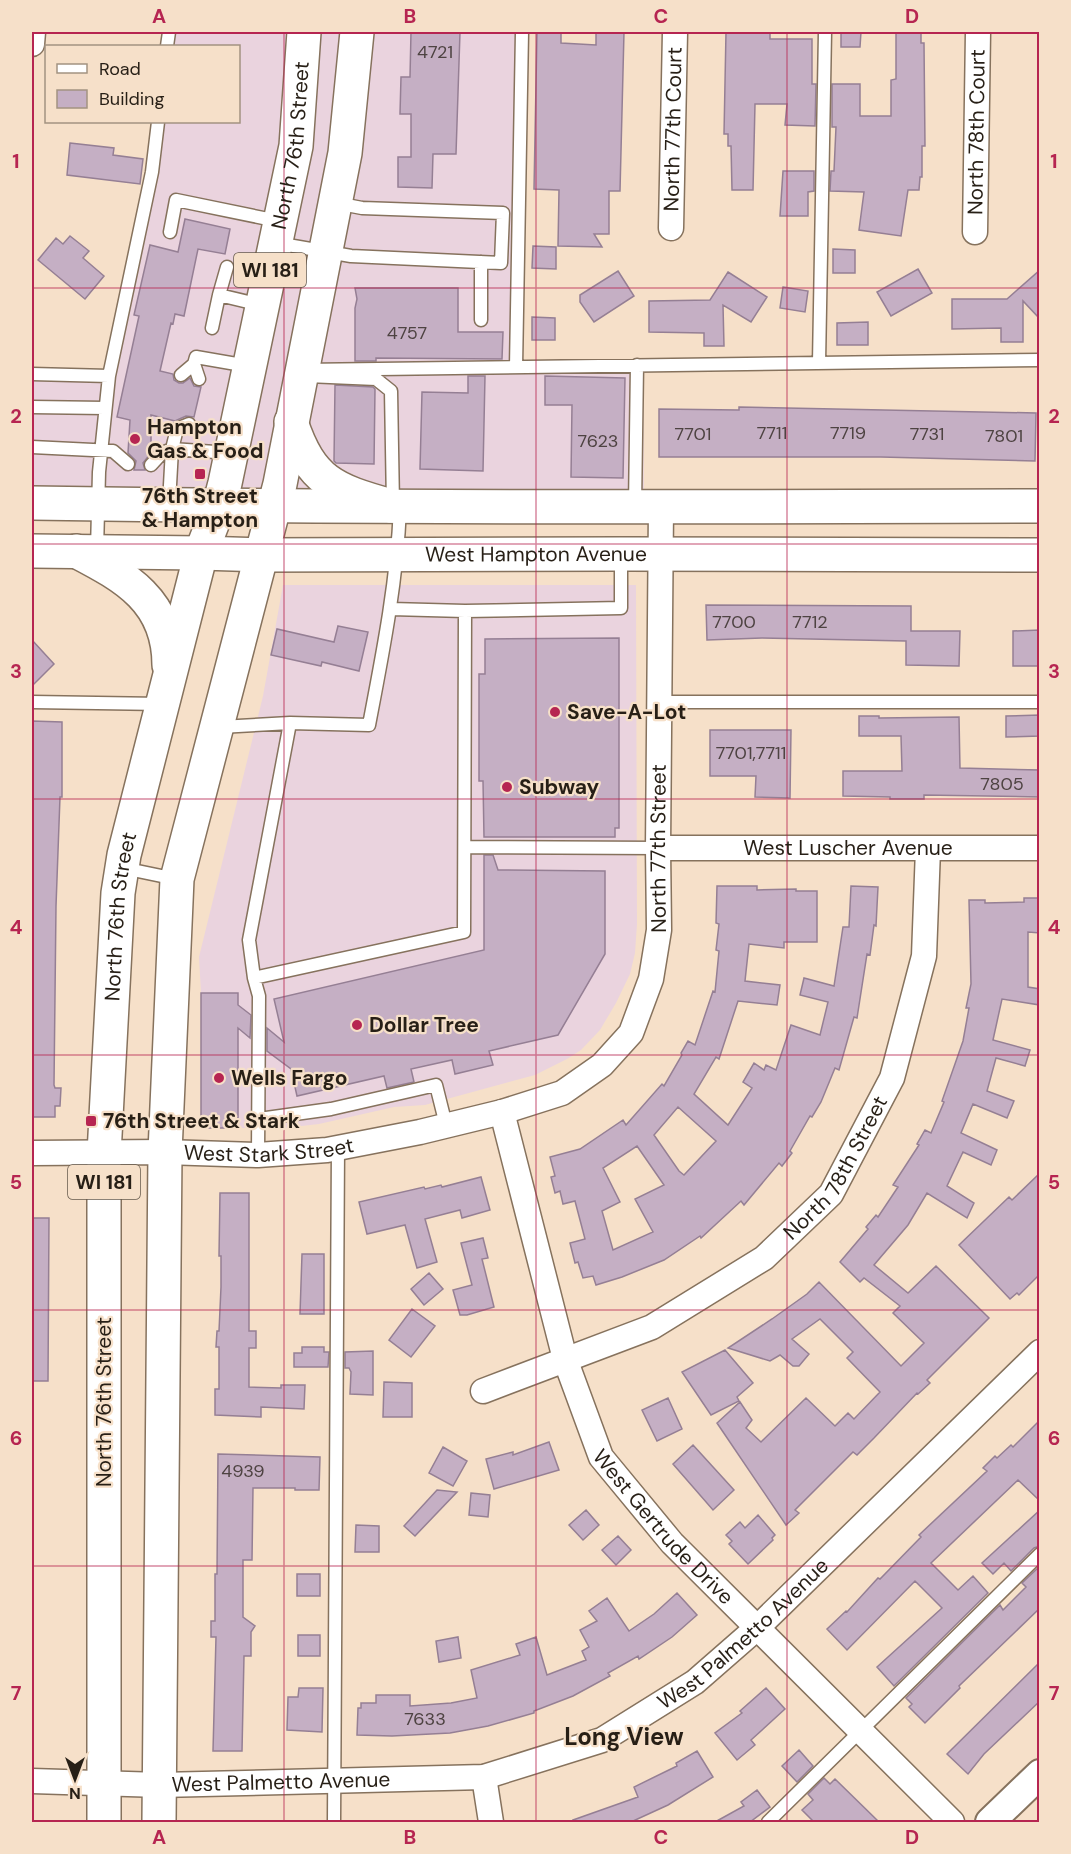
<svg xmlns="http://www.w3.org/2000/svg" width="1071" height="1854" font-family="'DM Sans',sans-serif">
<rect width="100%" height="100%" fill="#f6e0c9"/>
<path fill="#ead3de" d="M169 32H522L516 367 643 365 644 507 32 492V375H103L160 122H238V46H167Z
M283 585H636L637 924 635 953 630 974 616 1003 600 1030 581 1050 567 1059 535 1075 425 1105 394 1107 319 1124 284 1128H201V993L199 957 263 696Z"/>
<path fill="#c5afc4" stroke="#957f94" stroke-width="1.5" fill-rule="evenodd" d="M411 32H460L456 154H433L432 188 398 187V157H411V114H400L401 77H410Z
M537 32H561V43L596 45V32H624L620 191H609V234H594L602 247 558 246 559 190 534 189Z
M726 32H770V39H812V84H816L815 126 785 125 787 104H755L753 190H732L731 146H728V134H724Z
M841 32H861L860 47H841Z
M896 32H921V43H924L925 146H922V177H920L919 190H908L901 236 859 230 864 192 830 191 831 171H834L836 127H832V84H860V116H891V80L896 79Z
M70 143 114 148 113 155 143 159 140 184 67 175Z
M783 171H814V191L808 192V216H780Z
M185 219 230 229 225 254 198 249 184 316 175 314 173 324 171 323 160 371 173 374 174 380 179 383H183L190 378 194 386 201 387 194 417 186 416 175 421 151 415V453L143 463 145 470H134L136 461 128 453 130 420 117 417 139 316 134 315 150 245 178 252Z
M70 236 89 251 83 258 104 276 85 299 38 260 56 238 63 244Z
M533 246 556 247V269L532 268Z
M833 249 855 250V273H833Z
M918 269 932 293 891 316 877 292Z
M1040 270V319L1023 301V342H1001V328L952 329V299H1007Z
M618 271 634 296 594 322 580 302V295Z
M728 272 767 297 751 322 723 305 724 346H704V333L649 332V301L710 300Z
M783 287 808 291 805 312 780 308Z
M355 288H458V332H503L502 359 376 358V361H355V308L357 299Z
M532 317 555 318V340H532Z
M868 322V345H837V323Z
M468 376H485L483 471 420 469 422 392 468 393Z
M545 376 625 378 623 478 571 477 572 405H545Z
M335 385 373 387 375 389 374 464 336 463 334 461Z
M739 407 1036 413 1035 461 881 457H659V409L739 410Z
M706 605 911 606V631H960L959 666 906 665V641L762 638 707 640Z
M338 626 368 632 359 671 322 662 321 666 271 655 277 629 334 642Z
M1040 630V666H1013V631Z
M619 638V828H615V837H484L483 781H479V674H485V639Z
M32 640 54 664 32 686Z
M1040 715V736L1006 737V716Z
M859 716H879V718L959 717 960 768 1040 770V797L924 795V799H890V797L843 796V771H902L901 736H859Z
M32 721 62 722V797H60L56 906 54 1085 55 1088H61L60 1106H55V1117H32Z
M710 730H791L790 798 755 797 756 776H710Z
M484 855H493L498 870 605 871V954L558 1035 489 1051 493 1065 455 1074 452 1060 411 1069 414 1082 387 1088 384 1076 297 1096 291 1069 267 1051V1028L284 1042 274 999 484 950Z
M717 886H757V890L796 889V891H817V942H784V948L749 944 745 981 780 985 777 1005 738 1001 719 1059 716 1057 694 1094 728 1125 752 1088 743 1082 754 1063 764 1070 766 1065 776 1070 791 1025 820 1035 828 1002 800 995 804 978 834 986 843 927H849L851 886 878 887 876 926 874 925 870 955 867 954 857 1018 854 1017 839 1070 835 1068 821 1102 812 1117 810 1116 790 1151 792 1153 782 1166 779 1163 744 1205 741 1201 701 1238 700 1236 664 1260 622 1277 596 1285 593 1276 583 1278 578 1262 575 1263 570 1243 585 1239 575 1201 563 1204 560 1191 555 1193 551 1177 555 1176 550 1157 580 1149 623 1120 626 1125 662 1084 664 1086 682 1055 681 1053 688 1041 695 1045 713 991 715 992 719 951 716 950 719 924 716 923ZM678 1107 716 1141 684 1175 679 1171 654 1135ZM637 1146 664 1185 635 1199 653 1232 613 1250 602 1211 620 1202 603 1168Z
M1024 898H1040V933L1028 932V987L1040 989V1005L1002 999 993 1040 1030 1050 1025 1066 996 1058 987 1091 1014 1101 1007 1118 973 1104 961 1133 997 1150 991 1165 963 1152 947 1186 974 1203 967 1218 927 1193 908 1225 874 1265 908 1293 936 1266 989 1318 927 1380 930 1383 918 1394 917 1393 874 1438 857 1455 853 1452 795 1510 799 1513 786 1525 717 1423 740 1402 752 1420 746 1428 761 1442 806 1398 835 1426 848 1413 854 1419 880 1392 847 1358 853 1352 820 1319 792 1339 809 1354 799 1366H793L780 1355 770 1361 728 1348 772 1319 807 1294 819 1282 901 1366 924 1343 893 1313 900 1306 864 1278 860 1282 840 1262 868 1229 866 1227 876 1215 878 1217 898 1187 893 1185 919 1145 917 1144 925 1130 931 1133 944 1102 942 1101 963 1041 969 1008H966L971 984 969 900H985V903L1024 902Z
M201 993H238V1005L251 1015 250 1038 238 1028V1128H201Z
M1040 1173V1274L1019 1295 1017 1293 1010 1299 959 1245 1009 1197 1012 1200Z
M481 1177 490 1210 462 1218 460 1210 425 1219 437 1262 417 1268 405 1225 367 1234 359 1202 424 1187 425 1189 441 1185 442 1187Z
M220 1193H249V1331H256V1348H249V1387L281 1388V1385H305L304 1409 261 1407V1417L215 1415V1389H219V1347H216L217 1331H219L221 1287V1256H219Z
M32 1218H49L48 1381H32Z
M483 1238 488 1258 482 1259 494 1307 467 1315H460L453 1290 472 1285 461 1243Z
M302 1254H324V1314H300Z
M429 1273 443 1289 424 1305 411 1289Z
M412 1309 435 1326 411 1357 389 1340Z
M302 1347H324V1352H329L328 1367H294V1353H302Z
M725 1350 753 1383 737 1397 739 1401 711 1415 682 1372Z
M373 1351V1395L350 1394 351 1372 349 1368H345V1352Z
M384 1382 412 1383V1417H383Z
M668 1398 682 1429 657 1441 642 1410Z
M1040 1420V1501L1018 1480 931 1563 958 1590 973 1576 988 1593 894 1686 877 1667 942 1608 915 1581 847 1650 827 1629 846 1611 847 1612 878 1578 880 1579 921 1537 919 1535 987 1471 983 1468 995 1456 997 1458 1011 1445 1013 1447Z
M549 1442 559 1470 494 1489 486 1459 513 1452V1455Z
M693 1445 734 1490 713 1510 673 1464Z
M443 1447 467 1461 453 1486 429 1473Z
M218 1454 320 1457 319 1490H295V1488H253L252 1560H243V1617L255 1626 251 1632V1656H244L242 1751H213L216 1637H211V1621H215V1574H217Z
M437 1490 457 1492 415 1536 404 1526Z
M471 1493 490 1495 488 1517 469 1515Z
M586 1510 599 1525 583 1540 569 1525Z
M1040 1510V1546L1034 1548 1011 1571 1004 1563 993 1574 982 1563Z
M758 1515 775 1535 772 1538 773 1540 748 1564 729 1544 732 1541 726 1535 740 1522 745 1528Z
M356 1525 379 1526V1552H355Z
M618 1536 631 1550 616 1565 602 1550Z
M1040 1566V1608L959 1686 960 1688 925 1723 909 1707 912 1704 906 1698 1000 1605 1003 1610 1026 1587 1022 1583Z
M297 1574H320V1596H297Z
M677 1593 697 1615 672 1637 639 1659 638 1656 608 1673 610 1676 573 1696 534 1711V1713L488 1726 450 1733 392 1736 357 1735 358 1708H361V1703H376V1695H410V1706L451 1703 477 1698 471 1670 520 1655 516 1644 536 1637 547 1675 586 1660 582 1651 589 1647 580 1630 597 1621 589 1611 607 1598 629 1631 654 1614Z
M298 1635H320V1656H298Z
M458 1637 461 1658 439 1662 436 1641Z
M1040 1662V1701L984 1754 968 1774 947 1754Z
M299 1688H323L322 1732 287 1730 288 1697H298Z
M766 1688 785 1709 751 1740 755 1745 737 1760 715 1733 742 1713 740 1711Z
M799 1750 813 1766 797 1782 782 1766Z
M697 1751 713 1777 668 1805 631 1822H574L573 1820 638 1797 634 1787 677 1766 676 1763Z
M824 1778 830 1784 835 1779 879 1822H814L802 1810 813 1800 808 1794Z
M757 1790 770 1807 750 1822H715L744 1806 741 1802Z"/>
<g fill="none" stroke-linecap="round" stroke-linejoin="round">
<g stroke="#86725d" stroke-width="15">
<path id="service" d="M167 46 169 32
M170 232 176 200 278 221
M276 243 351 256 501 263 503 213 362 208 336 203
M481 262V320
M219 295 227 267
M212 328 219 295 261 305
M819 363 825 32
M516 367 522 32
M303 370 1040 360
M32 374 109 376
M181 375 194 364
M307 376 376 379 391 391 393 505
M199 379 194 364 196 357 248 366
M32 407 105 408
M32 447 113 451 128 464
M151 465 162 453 172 449 177 429 189 424
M169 503 172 449 230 453
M635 506 637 365
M400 508C397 581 383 652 369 725L290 723 249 940 254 978 464 932 465 611 621 608V555
M97 550 99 472 109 376 152 172 158 122
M391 609 465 611
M32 702 162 704
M660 702H1040
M220 727 290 723
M465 847 658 848
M123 868 176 879
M254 978 259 996 258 1155
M259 1119 331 1109 436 1085 446 1125
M334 1822 338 1147
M768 1822 1040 1554"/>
</g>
<g stroke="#86725d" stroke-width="27">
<g id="minor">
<path d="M32 44 33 32"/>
<path id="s1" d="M671 228 675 32"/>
<path id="s2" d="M975 232 978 32"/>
<path id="s3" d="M658 848H1040"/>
<path id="s4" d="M502 1112 565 1359 601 1457 672 1543 952 1822"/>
<path id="s5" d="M32 1153 165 1152 258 1155 327 1150 420 1132 502 1112 562 1093 602 1065 631 1033 651 979 659 930 658 848 661 507"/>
<path id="s6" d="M483 1391 652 1327 764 1258 831 1194 892 1078 924 956 928 849"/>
<path d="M484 1777 491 1822"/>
<path id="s7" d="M32 1781 160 1785 484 1777 602 1740 695 1682 758 1627 1040 1352"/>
</g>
</g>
<g stroke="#86725d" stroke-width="32">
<path id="tertiary" d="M990 1822 1040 1774"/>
</g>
<g stroke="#86725d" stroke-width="36">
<g id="secondary">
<path d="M32 503C368 508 703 507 1040 506"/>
<path id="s8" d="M32 551 201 553 261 555 621 554 1040 555"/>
</g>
</g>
<g stroke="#86725d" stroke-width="36">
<g id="primary">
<path d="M291 422C311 482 334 490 391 506"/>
<path d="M76 551C126 577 169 601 169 665"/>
<path id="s9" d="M104 1822V1154L118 893 124 855 201 553 219 506 225 483 296 146 304 32"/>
<path d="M159 1822 165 1152 177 879 280 484 345 153 357 32"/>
</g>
</g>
<use href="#service" stroke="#fff" stroke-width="12"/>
<use href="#minor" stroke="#fff" stroke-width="24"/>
<use href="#tertiary" stroke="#fff" stroke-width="28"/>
<use href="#secondary" stroke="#fff" stroke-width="33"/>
<use href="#primary" stroke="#fff" stroke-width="33"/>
</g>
<path fill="none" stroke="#b62551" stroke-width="1.5" stroke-opacity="0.55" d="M284 32V1822M536 32V1822M787 32V1822M32 288H1040M32 544H1040M32 799H1040M32 1055H1040M32 1310H1040M32 1566H1040"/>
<g fill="#b62551" stroke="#f6e0c9" stroke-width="2">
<circle cx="135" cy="439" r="6"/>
<rect x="194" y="468" width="12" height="12" rx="3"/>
<circle cx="555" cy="712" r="6"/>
<circle cx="507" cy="787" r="6"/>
<circle cx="357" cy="1025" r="6"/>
<circle cx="219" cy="1078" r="6"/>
<rect x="85" y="1115" width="12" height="12" rx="3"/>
</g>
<g text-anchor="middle" stroke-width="4.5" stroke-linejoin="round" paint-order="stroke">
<g font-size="18" fill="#4e4342">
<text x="435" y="58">4721</text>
<text x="407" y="339">4757</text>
<text x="772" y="439">7711</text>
<text x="848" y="439">7719</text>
<text x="693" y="440">7701</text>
<text x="927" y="440">7731</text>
<text x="1004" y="442">7801</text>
<text x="598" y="447">7623</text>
<text x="734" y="628">7700</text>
<text x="810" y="628">7712</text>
<text x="751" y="759">7701,7711</text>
<text x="1002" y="790">7805</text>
<text x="243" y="1477">4939</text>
<text x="425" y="1725">7633</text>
</g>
<g fill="#f6e0c9" stroke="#65594c" stroke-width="1.5">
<rect x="234" y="253" width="72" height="34" rx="4.5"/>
<rect x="68" y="1165" width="72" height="34" rx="4.5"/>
</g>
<g font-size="20" font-weight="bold" fill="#271f16">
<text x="270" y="277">WI 181</text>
<text x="104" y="1189">WI 181</text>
</g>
<g font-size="21" fill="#271f16" stroke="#f6e0c9">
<text dy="7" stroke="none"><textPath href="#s1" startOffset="99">North 77th Court</textPath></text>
<text dy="7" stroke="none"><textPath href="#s2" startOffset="100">North 78th Court</textPath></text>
<text dy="7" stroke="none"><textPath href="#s9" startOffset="1698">North 76th Street</textPath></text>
<text dy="7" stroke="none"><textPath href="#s8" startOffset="504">West Hampton Avenue</textPath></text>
<text dy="7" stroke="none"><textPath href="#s3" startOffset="190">West Luscher Avenue</textPath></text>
<text dy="7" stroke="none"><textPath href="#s5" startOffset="818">North 77th Street</textPath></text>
<text dy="7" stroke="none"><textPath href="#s9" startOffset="906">North 76th Street</textPath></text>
<text dy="7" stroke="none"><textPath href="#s5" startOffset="237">West Stark Street</textPath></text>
<text dy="7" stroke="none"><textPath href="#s6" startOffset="429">North 78th Street</textPath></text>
<text transform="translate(104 1402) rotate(-90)" y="7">North 76th Street</text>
<text dy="7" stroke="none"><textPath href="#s4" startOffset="453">West Gertrude Drive</textPath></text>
<text dy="7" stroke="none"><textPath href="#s7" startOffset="753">West Palmetto Avenue</textPath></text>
<text dy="7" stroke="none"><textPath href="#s7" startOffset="249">West Palmetto Avenue</textPath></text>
</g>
<g font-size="21" font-weight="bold" fill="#271f16" stroke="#f6e0c9" text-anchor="start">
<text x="147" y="434">Hampton<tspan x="147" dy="24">Gas &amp; Food</tspan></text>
<text x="200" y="503" text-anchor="middle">76th Street<tspan x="200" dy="24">&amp; Hampton</tspan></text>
<text x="567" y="719">Save-A-Lot</text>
<text x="519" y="794">Subway</text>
<text x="369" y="1032">Dollar Tree</text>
<text x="231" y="1085">Wells Fargo</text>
<text x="103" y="1128">76th Street &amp; Stark</text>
</g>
<g font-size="24" font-weight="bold" fill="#271f16" stroke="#f6e0c9">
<text x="624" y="1745">Long View</text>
</g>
</g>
<rect width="1071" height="1854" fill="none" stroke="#f6e0c9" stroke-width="66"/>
<rect x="45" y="45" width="195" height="78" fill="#f6e0c9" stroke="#a39381" stroke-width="1.5"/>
<rect x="57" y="64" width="30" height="9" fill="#ffffff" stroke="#a39381" stroke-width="1.5"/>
<text x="99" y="75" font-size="18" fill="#271f16">Road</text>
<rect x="57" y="90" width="30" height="18" fill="#c5afc4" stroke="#a39381" stroke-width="1.5"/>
<text x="99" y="105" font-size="18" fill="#271f16">Building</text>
<g transform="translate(75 1779) rotate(180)" stroke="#f6e0c9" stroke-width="4.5" paint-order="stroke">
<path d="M0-4.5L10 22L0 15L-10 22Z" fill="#271f16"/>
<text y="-9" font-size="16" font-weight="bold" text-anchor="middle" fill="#271f16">N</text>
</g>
<rect x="33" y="33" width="1005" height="1788" fill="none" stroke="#b62551" stroke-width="2"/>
<g font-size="20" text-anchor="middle" font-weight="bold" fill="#b62551">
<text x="159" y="23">A</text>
<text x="410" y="23">B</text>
<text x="661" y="23">C</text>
<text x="912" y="23">D</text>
<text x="16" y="168">1</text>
<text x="1054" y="168">1</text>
<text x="16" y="423">2</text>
<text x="1054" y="423">2</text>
<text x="16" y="678">3</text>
<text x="1054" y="678">3</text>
<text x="16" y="934">4</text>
<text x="1054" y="934">4</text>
<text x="16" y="1189">5</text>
<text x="1054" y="1189">5</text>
<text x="16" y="1445">6</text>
<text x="1054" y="1445">6</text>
<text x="16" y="1700">7</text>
<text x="1054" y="1700">7</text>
<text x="159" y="1844">A</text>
<text x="410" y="1844">B</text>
<text x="661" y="1844">C</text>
<text x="912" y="1844">D</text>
</g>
</svg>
